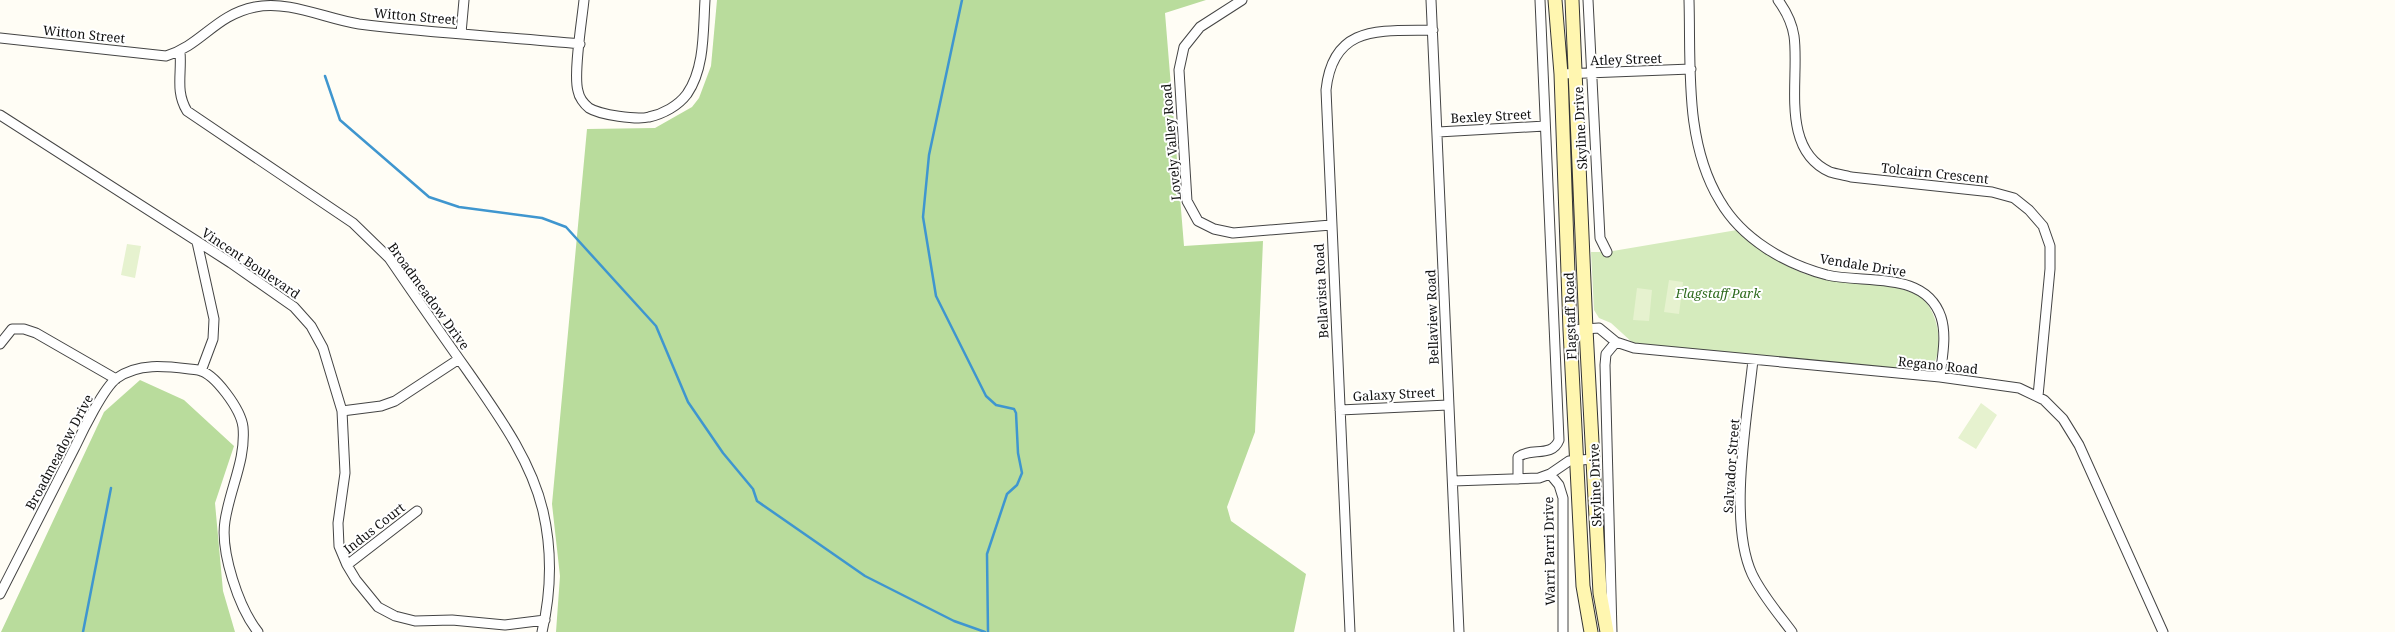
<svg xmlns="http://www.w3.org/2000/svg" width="2395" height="632" font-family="'Noto Serif',serif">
<rect width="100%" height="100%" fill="#fffdf5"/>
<path fill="#d5ebbd" d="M1737 230C1763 254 1795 275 1830 280 1858 284 1892 282 1917 295 1940 306 1949 363 1923 372L1634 344 1611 323 1599 318 1594 310 1591 252H1607Z"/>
<path fill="#b9dc9c" d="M717 0H1206L1165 13 1184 246 1263 241 1255 432 1227 507 1231 521 1306 574 1294 632H556L560 576 552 504 587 129 655 128 692 107 699 98 711 66Z
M140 380 184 400 234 446 215 503 223 591 235 632H1L104 412Z"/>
<path fill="#e6f2cf" d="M127 244 141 246 135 278 121 275Z
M1669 280 1683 282 1679 314 1664 312Z
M1637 288 1652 290 1649 321 1633 320Z
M1981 403 1997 415 1976 449 1958 438Z"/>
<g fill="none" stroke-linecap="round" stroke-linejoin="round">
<path stroke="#3f96cf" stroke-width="2.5" d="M962 0 929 155 923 217 936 296 986 396 996 405 1014 409 1016 413 1018 453 1022 473 1017 485 1007 494 987 554 988 632
M325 76 340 120 429 197 459 207 542 218 566 227 656 326 688 402 723 453 753 489 757 501 865 576 954 621 985 632
M83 632 111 488"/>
<g stroke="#444" stroke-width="11">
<path id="minor" d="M584 0C582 20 573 74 578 91 579 97 584 104 589 108 600 115 637 120 649 117 663 114 678 106 687 94 705 68 703 31 705 0
M1242 0 1200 27 1184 47 1179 70 1187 201 1198 221 1214 229 1233 233 1331 225
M1431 0 1459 632
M1588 0 1600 238 1607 252
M1689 0C1691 66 1684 142 1720 201 1742 239 1785 264 1827 275 1865 284 1925 270 1941 317 1947 336 1942 358 1940 377
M1778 0C1786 11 1792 23 1794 36 1800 78 1779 149 1830 172 1836 174 1844 175 1851 177L1992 192 2014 198 2029 210 2043 226 2050 246V269L2038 396
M461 33 464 0
M0 38 166 56C202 45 215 15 255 7 289 0 326 19 359 24 432 33 507 37 580 44
M180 52C182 74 175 91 187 111L353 223 389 258C415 296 442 335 469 373 498 415 531 460 543 511 552 550 551 593 542 632
M1561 74 1691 69
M0 115 231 263 294 307 311 326 323 348 342 411 345 473 338 523 339 546 347 565 356 580 378 607 395 616 415 621 452 620 505 625 545 620
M1438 132 1545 126
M197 242 214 319 213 339 201 371
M1570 330 1599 328 1616 342 1634 348 1940 377 2019 388 2044 400 2063 419 2079 445 2163 632
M0 344 12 329H24L36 333 116 379
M1753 360C1747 418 1728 522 1752 574 1762 595 1778 613 1792 632
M1340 410 1448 405
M342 411 381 406 395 401 459 359
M1550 474 1559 485 1563 498V632
M1518 479V457C1531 447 1552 458 1559 440L1540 0
M1453 481 1539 478 1550 474 1569 461 1593 459
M347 565 417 511
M0 594C25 545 50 496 75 447 82 432 104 387 117 378 141 361 171 367 198 370 215 373 241 410 243 427 246 460 230 488 225 521 220 552 239 608 258 632
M1350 632 1326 90C1333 24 1380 31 1433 30
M1612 632 1605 365 1606 354 1616 342"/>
</g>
<g stroke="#333" stroke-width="15">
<path id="secondary" d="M1555 0 1561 74 1570 330 1583 586 1591 632
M1572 0 1586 329 1600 593 1607 632"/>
</g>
<use href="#minor" stroke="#fff" stroke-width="9"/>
<use href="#secondary" stroke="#fff6b0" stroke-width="13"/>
</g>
<g text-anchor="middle" stroke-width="4" stroke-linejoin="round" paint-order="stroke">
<g font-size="13" fill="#111" stroke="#fff">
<text transform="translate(415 16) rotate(5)" y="5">Witton Street</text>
<text transform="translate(84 34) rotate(6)" y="5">Witton Street</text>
<text transform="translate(1626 59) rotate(-2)" y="5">Atley Street</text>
<text transform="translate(1491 116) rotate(-3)" y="5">Bexley Street</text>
<text transform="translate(1580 128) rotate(-93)" y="5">Skyline Drive</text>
<text transform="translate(1171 142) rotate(-95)" y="5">Lovely Valley Road</text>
<text transform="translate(1935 173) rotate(6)" y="5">Tolcairn Crescent</text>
<text transform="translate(251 263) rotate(34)" y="5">Vincent Boulevard</text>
<text transform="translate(1863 265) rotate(9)" y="5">Vendale Drive</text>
<text transform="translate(1321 291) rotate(-93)" y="5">Bellavista Road</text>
<text transform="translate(429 296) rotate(54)" y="5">Broadmeadow Drive</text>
<text transform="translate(1570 316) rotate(-92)" y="5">Flagstaff Road</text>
<text transform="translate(1432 317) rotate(-92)" y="5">Bellaview Road</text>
<text transform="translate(1938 365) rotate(6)" y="5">Regano Road</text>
<text transform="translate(1394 394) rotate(-3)" y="5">Galaxy Street</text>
<text transform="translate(59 452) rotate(-62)" y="5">Broadmeadow Drive</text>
<text transform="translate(1731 466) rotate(-86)" y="5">Salvador Street</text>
<text transform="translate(1595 485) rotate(-92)" y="5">Skyline Drive</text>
<text transform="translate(374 528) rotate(-38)" y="5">Indus Court</text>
<text transform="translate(1549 551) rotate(-91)" y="5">Warri Parri Drive</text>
</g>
<g font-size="13" font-style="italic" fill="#2f6b1f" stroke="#fff">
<text x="1718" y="298">Flagstaff Park</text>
</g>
</g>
</svg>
